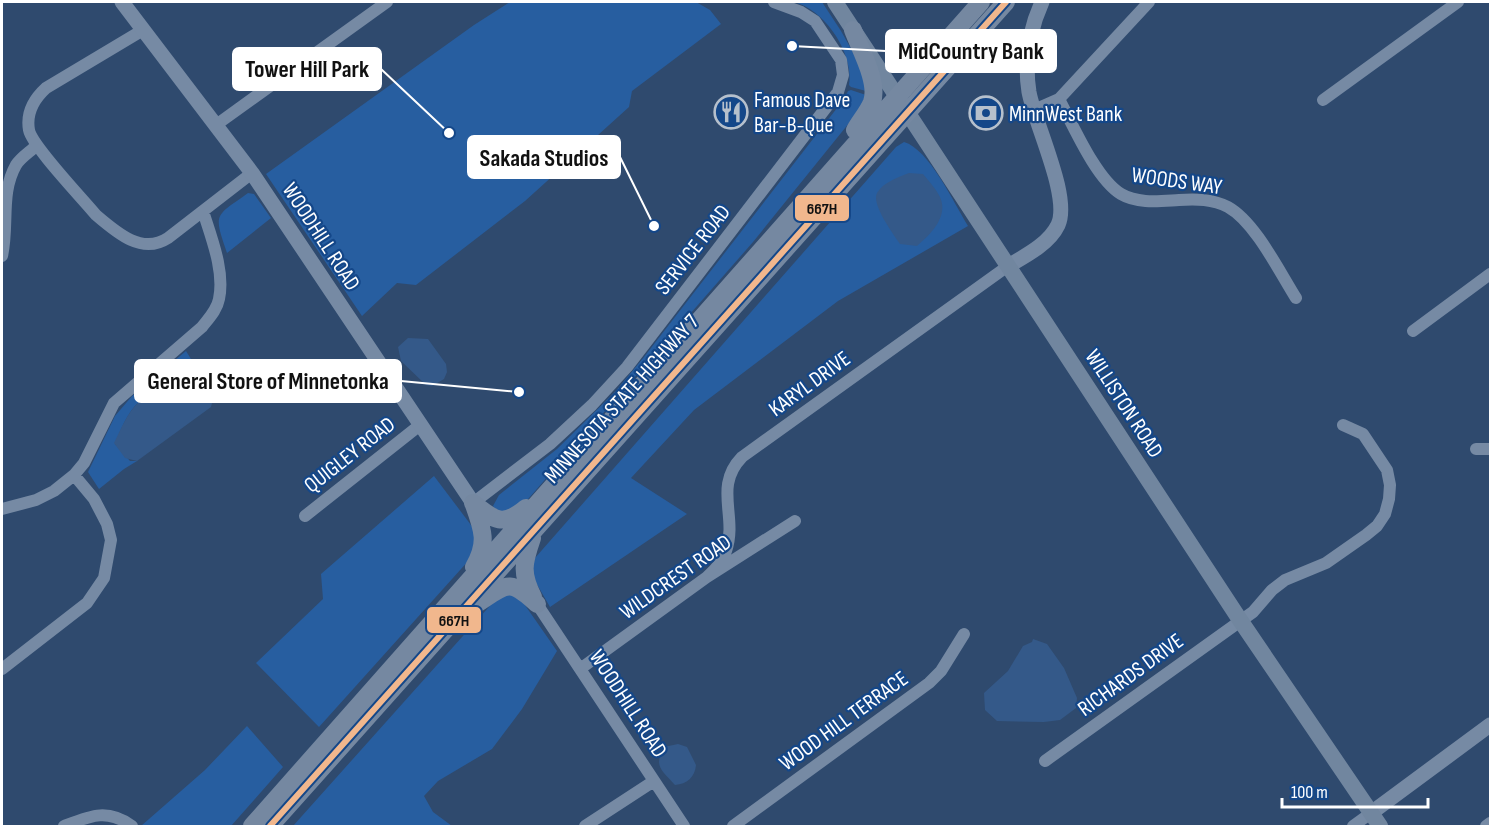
<svg xmlns="http://www.w3.org/2000/svg" width="1492" height="828" font-family="'Sofia Sans Condensed',sans-serif">
<rect width="100%" height="100%" fill="#2f4a6e"/>
<path fill="#275ea0" d="M510 2H696L710 10 721 24 632 91 629 107 525 201 416 285 397 283 362 316 266 174 474 25Z
M794 2H822L841 31 867 77 866 91 851 87 849 85C854 53 825 10 794 2Z
M851 90 866 95 862 107 753 242 522 506 508 513 496 510 493 506 499 495 557 449 615 392 644 357 844 99 848 91Z
M904 142C929 149 954 203 968 226L838 301 694 410 631 478 687 514 550 607 531 574 535 558 896 147Z
M248 193 254 194 271 218 227 253C213 212 215 217 248 193Z
M186 351 199 372C180 381 155 388 139 402 127 413 121 429 115 444L130 461H137L124 469 99 489 88 472 115 416 132 396Z
M434 476 474 529 476 540 470 559 319 727 256 663 323 599 321 574Z
M509 594 520 598 557 651 522 709 492 749 438 781 424 796 433 812 452 826H293L496 599Z
M247 726 283 767 231 826H141L205 770Z"/>
<path fill="#345989" d="M909 173 923 174C929 181 936 189 940 197 949 217 930 235 917 246L900 244C893 234 871 204 877 193 883 182 899 177 909 173Z
M408 338 428 339 446 364 447 372 444 379 432 386 426 385 401 361 398 347Z
M199 372C212 384 216 390 211 407L137 461 125 458 114 443C121 429 127 413 139 402 155 388 180 381 199 372Z
M1033 639 1047 644 1064 668 1077 698 1076 708 1060 720 1044 722 997 721 985 710 984 693 1008 671 1023 646 1032 642Z
M678 744 687 747 696 765C695 777 687 784 675 785 662 770 653 767 664 747Z"/>
<g fill="none" stroke-linecap="round" stroke-linejoin="round">
<path stroke="#768aa4" stroke-width="12" d="M143 30 46 88C34 99 26 113 29 130 32 146 83 199 96 215 117 233 142 255 168 238L252 173
M1059 99C1073 125 1096 179 1121 194 1138 204 1160 201 1179 200 1196 199 1213 199 1228 207 1255 222 1279 271 1296 298
M1323 100 1458 2
M1034 110 1059 99 1149 2
M216 125 387 2
M2 256C9 225 0 193 16 165 21 157 30 152 37 145
M1413 331 1490 274
M1476 449H1490
M473 503 550 444 592 405 627 367 838 92 843 75 841 60 815 21 801 12 774 2
M2 509 36 500 54 491 74 475 84 463 114 403 202 327C209 318 217 310 219 299 225 271 211 237 203 211
M305 516 420 425
M707 577C715 570 723 561 726 551 738 516 713 487 742 457L1008 266
M537 604 684 826
M2 669 87 603 104 578 111 540 107 524 94 499 74 475
M580 669 707 577 795 521
M1045 761 1253 612 1272 590 1285 580 1326 563 1366 535 1377 526 1385 514 1389 499 1390 485 1387 470 1363 434 1343 425
M64 826C90 816 107 808 132 826
M585 826 654 781
M733 826 929 683 941 671 964 634
M1353 826 1371 813
M1486 826 1490 823"/>
<path stroke="#768aa4" stroke-width="15" d="M122 2 252 173 473 503
M1008 266C1025 256 1049 244 1058 225 1071 197 1035 125 1029 92 1024 60 1029 31 1042 2
M1371 813 1490 725"/>
<path stroke="#71869f" stroke-width="16" d="M835 2 1240 620 1380 826"/>
<path stroke="#7588a1" stroke-width="18" d="M853 30C860 49 879 82 872 102 868 112 860 121 855 130
M473 503C495 521 503 527 526 508
M532 538C523 564 521 573 533 597
M474 567C488 543 483 530 474 505
M478 603C507 584 509 578 537 604
M252 826 981 2
M270 826 1006 2"/>
<g stroke="#144789" stroke-width="10">
<path id="bus-1" d="M270 826 1006 2"/>
</g>
<use href="#bus-1" stroke="#f1b78d" stroke-width="6"/>
</g>
<defs>
<g id="restaurant-ring" transform="scale(1.725)"><circle r="9.5" fill="#144789" stroke="#b6c0cc" stroke-width="1.5"/><path d="M-5-6h1v4h1v-4h1v4h1v-4h1v5L-1.5 .5V6h-2V.5L-5-1ZM5-6V6H3V1.5H1.5Q1.5-4 5-6Z" fill="#b6c0cc"/></g>
<g id="bank-ring" transform="scale(1.725)"><circle r="9.5" fill="#144789" stroke="#b6c0cc" stroke-width="1.5"/><path d="M-6-4H6V4H-6ZM0-2.3a2.3 2.3 0 1 0 0 4.6a2.3 2.3 0 1 0 0-4.6Z" fill="#b6c0cc"/></g>
</defs>
<g fill-rule="evenodd">
<use href="#restaurant-ring" x="731" y="112"/>
<use href="#bank-ring" x="986" y="113"/>
</g>
<g text-anchor="middle" stroke-width="4.5" stroke-linejoin="round" paint-order="stroke">
<g font-size="22" fill="#fff" stroke="#144789" text-anchor="start">
<text x="754" y="107">Famous Dave<tspan x="754" dy="25">Bar-B-Que</tspan></text>
<text x="1009" y="121">MinnWest Bank</text>
</g>
<g font-size="22" fill="#fff" stroke="#144789">
<text transform="translate(1177 180) rotate(8)" y="8">WOODS WAY</text>
<text transform="translate(322 236) rotate(57)" y="8">WOODHILL ROAD</text>
<text transform="translate(692 249) rotate(-52)" y="8">SERVICE ROAD</text>
<text transform="translate(809 383) rotate(-36)" y="8">KARYL DRIVE</text>
<text transform="translate(621 398) rotate(-48)" y="8">MINNESOTA STATE HIGHWAY 7</text>
<text transform="translate(1125 403) rotate(57)" y="8">WILLISTON ROAD</text>
<text transform="translate(349 454) rotate(-38)" y="8">QUIGLEY ROAD</text>
<text transform="translate(675 576) rotate(-35)" y="8">WILDCREST ROAD</text>
<text transform="translate(1130 674) rotate(-36)" y="8">RICHARDS DRIVE</text>
<text transform="translate(629 703) rotate(57)" y="8">WOODHILL ROAD</text>
<text transform="translate(843 720) rotate(-36)" y="8">WOOD HILL TERRACE</text>
</g>
</g>
<path fill="none" stroke="#fff" stroke-width="2" d="M792 46L886 51M449 133L381 69M654 226L620 157M519 392L401 381"/>
<g fill="#fff" stroke="#144789" stroke-width="2">
<circle cx="792" cy="46" r="6"/>
<circle cx="449" cy="133" r="6"/>
<circle cx="654" cy="226" r="6"/>
<circle cx="519" cy="392" r="6"/>
</g>
<g fill="#fff" stroke="#fff" stroke-width="2">
<rect x="886" y="30" width="170" height="42" rx="6"/>
<rect x="233" y="48" width="148" height="42" rx="6"/>
<rect x="468" y="136" width="152" height="42" rx="6"/>
<rect x="135" y="360" width="266" height="42" rx="6"/>
</g>
<g font-size="24" text-anchor="middle" font-weight="bold" fill="#111">
<text x="971" y="59">MidCountry Bank</text>
<text x="307" y="77">Tower Hill Park</text>
<text x="544" y="166">Sakada Studios</text>
<text x="268" y="389">General Store of Minnetonka</text>
</g>
<g stroke="#144789" stroke-width="2">
<rect x="794" y="194" width="56" height="28" rx="6" fill="#f1b78d"/>
<rect x="426" y="606" width="56" height="28" rx="6" fill="#f1b78d"/>
</g>
<g font-size="16" text-anchor="middle" font-weight="bold" fill="#111">
<text x="822" y="214">667H</text>
<text x="454" y="626">667H</text>
</g>
<rect width="1492" height="828" fill="none" stroke="#ffffff" stroke-width="6"/>
<path d="M1282 798v9h146v-9" fill="none" stroke="#ffffff" stroke-width="3"/>
<text x="1291" y="798" font-size="18" fill="#ffffff" stroke="#144789" stroke-width="4.5" paint-order="stroke">100 m</text>
</svg>
